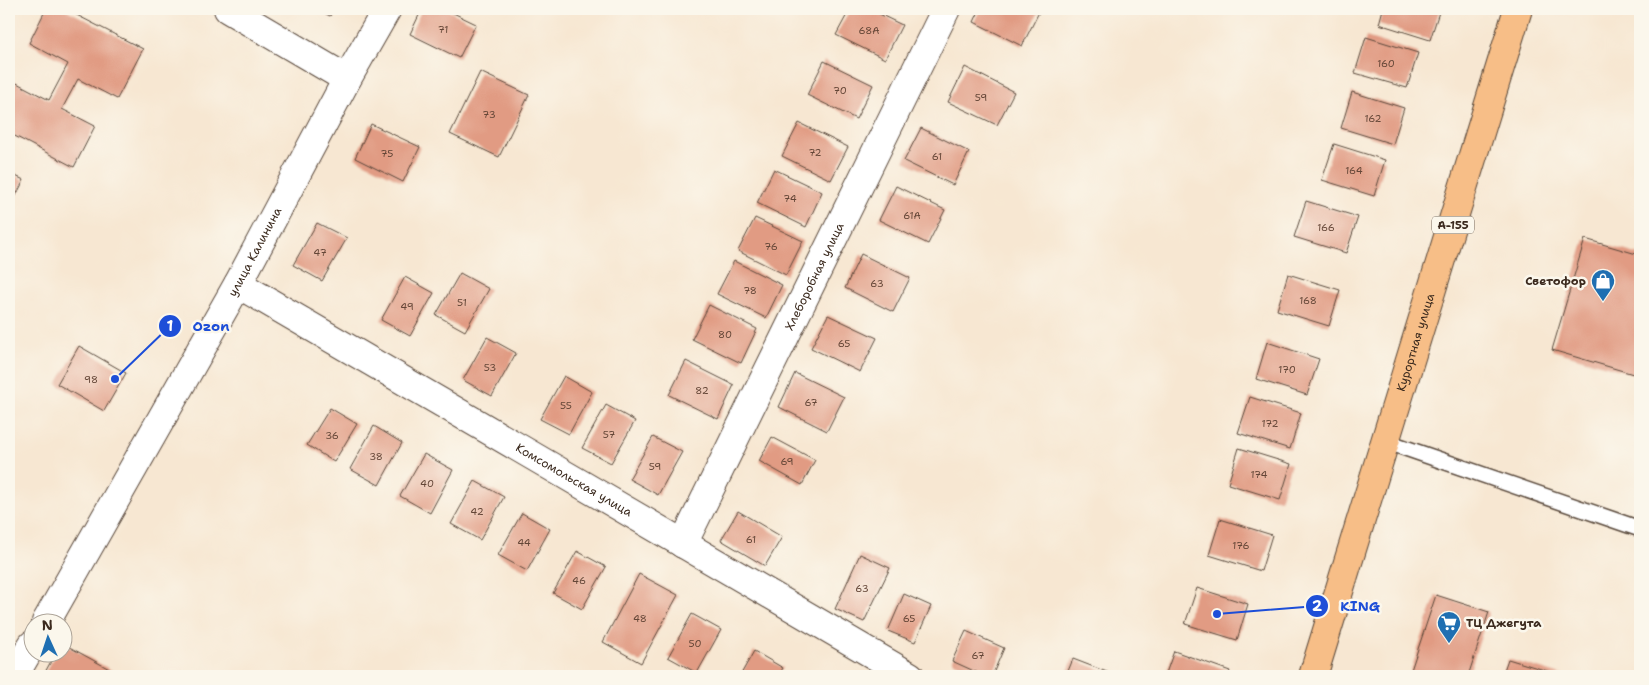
<svg xmlns="http://www.w3.org/2000/svg" width="1649" height="685" font-family="'Shantell Sans',sans-serif">
<rect width="100%" height="100%" fill="#fbf7ec"/>
<filter id="ink" filterUnits="userSpaceOnUse"><feTurbulence type="fractalNoise" baseFrequency=".02" numOctaves="2"/><feDisplacementMap in="SourceGraphic" scale="10" xChannelSelector="R" yChannelSelector="G"/><feConvolveMatrix kernelMatrix="1 2 1 2 8 2 1 2 1" color-interpolation-filters="sRGB"/></filter>
<filter id="wash" filterUnits="userSpaceOnUse"><feTurbulence type="fractalNoise" baseFrequency=".0096" numOctaves="4" result="noise"/><feDisplacementMap in="SourceGraphic" scale="20" xChannelSelector="R" yChannelSelector="G"/><feGaussianBlur stdDeviation="1.12" result="paint"/><feColorMatrix in="noise" values="0 0 0 0 0 0 0 0 0 0 0 0 0 0 0 0 0 1.4 0 .05"/><feComposite in="paint" operator="in"/></filter>
<g filter="url(#wash)">
<rect width="100%" height="100%" fill="#f7e7d2"/>
<g id="blocks">
<path fill="#e19b83" d="M46 9H65L143 49 117 99 78 79 62 109 95 126 74 167 9 133V79L49 100 68 64 29 43Z
M316 9H334L330 16Z
M422 9H445L476 24 459 58 410 34Z
M850 9H869L902 25 885 59 836 35Z
M980 9H1032L1039 12 1022 46 974 22Z
M1383 9H1440L1430 40 1379 24Z
M1366 37 1418 53 1407 88 1355 73Z
M824 61 873 85 856 119 807 95Z
M965 67 1014 92 997 125 948 102Z
M480 72 529 95 499 157 450 134Z
M1352 92 1404 108 1393 144 1341 128Z
M799 123 848 147 831 180 782 156Z
M371 124 420 147 403 182 355 158Z
M921 128 969 152 953 185 904 161Z
M1334 144 1385 160 1374 196 1322 180Z
M774 169 822 192 806 227 757 203Z
M9 173 24 180 9 209Z
M896 186 945 210 928 244 879 220Z
M1306 201 1358 217 1346 253 1294 237Z
M755 218 803 241 786 275 738 251Z
M317 223 347 238 322 281 293 265Z
M1585 239 1640 255V376L1552 350Z
M861 254 910 278 893 312 845 288Z
M734 261 782 285 766 318 717 294Z
M460 273 489 289 465 331 436 315Z
M1288 274 1340 290 1329 326 1277 310Z
M405 277 434 293 410 336 381 320Z
M709 305 757 329 741 363 692 339Z
M828 315 877 338 860 372 811 348Z
M487 337 516 353 492 396 463 380Z
M1267 342 1319 359 1307 395 1256 379Z
M79 346 126 373 104 411 57 384Z
M686 361 734 385 718 419 669 395Z
M795 373 844 397 827 431 779 407Z
M564 376 592 392 569 434 540 419Z
M1250 397 1301 413 1290 449 1238 433Z
M606 405 635 421 611 463 582 448Z
M330 408 357 424 334 462 307 445Z
M374 426 402 443 379 485 350 469Z
M653 437 682 452 658 495 629 479Z
M772 437 815 460 802 485 759 461Z
M1239 448 1291 464 1280 500 1228 484Z
M424 454 453 470 430 513 400 496Z
M475 481 504 497 480 540 451 524Z
M738 511 782 537 765 566 721 540Z
M522 513 550 529 527 571 498 555Z
M1220 519 1272 535 1261 571 1209 555Z
M577 551 606 567 582 609 553 593Z
M860 554 890 568 864 622 835 609Z
M639 574 678 595 641 663 603 642Z
M1197 588 1248 604 1237 640 1185 624Z
M904 594 931 606 915 642 888 631Z
M1436 595 1489 612 1468 676H1409Z
M692 614 721 630 697 673 668 657Z
M966 631 1004 648 992 676H985L952 661Z
M62 643 122 676H43L56 652H62Z
M754 651 783 668 778 676H740Z
M1174 651 1230 671 1228 676H1165Z
M1073 659 1112 674 1111 676H1066Z
M1508 659 1564 676H1502Z"/>
</g>
</g>
<g filter="url(#ink)">
<use href="#blocks" fill-opacity="0" stroke="#574639" stroke-width="1"/>
<g fill="none" stroke-linecap="round" stroke-linejoin="round">
<g stroke="#574639" stroke-width="18">
<path id="lane" d="M1385 441 1640 529"/>
</g>
<g stroke="#574639" stroke-width="30">
<g id="street">
<path d="M228 9 347 79"/>
<path id="s1" d="M238 284 910 676"/>
<path id="s2" d="M683 544 946 9"/>
<path id="s3" d="M46 622 238 284 347 79 387 9"/>
<path d="M14 676 32 645"/>
</g>
</g>
<g stroke="#574639" stroke-width="30">
<g id="primary">
<path id="s4" d="M1313 676 1518 9"/>
</g>
</g>
<use href="#lane" stroke="#fff" stroke-width="15"/>
<use href="#street" stroke="#fff" stroke-width="28"/>
<use href="#primary" stroke="#f7be87" stroke-width="28"/>
</g>
</g>
<defs>
<g id="shop-pin" transform="scale(1.25)"><path d="M0 17L-7.5 6A9.5 9.5 0 1 1 7.5 6Z" fill="#1f6fb2" stroke="#fbf7ec"/><path d="M-5-2.5h2.3a2.7 3.5 0 0 1 5.4 0H5L5.5 6h-11ZM-1.5-2.5h3a1.5 2.3 0 0 0-3 0Z" fill="#fff"/></g>
<g id="supermarket-pin" transform="scale(1.25)"><path d="M0 17L-7.5 6A9.5 9.5 0 1 1 7.5 6Z" fill="#1f6fb2" stroke="#fbf7ec"/><path d="M-6-5.5h2.5l.6 2H6L4.5 2H-2.5L-4.4-4H-6ZM-1.5 3.2a1.3 1.3 0 1 0 .1 0ZM3 3.2a1.3 1.3 0 1 0 .1 0Z" fill="#fff"/></g>
</defs>
<g fill-rule="evenodd">
<use href="#shop-pin" x="1603" y="281"/>
<use href="#supermarket-pin" x="1449" y="623"/>
</g>
<g text-anchor="middle" stroke-width="5" stroke-linejoin="round" paint-order="stroke">
<g font-size="10" fill="#644637">
<text x="443" y="33">71</text>
<text x="869" y="34">68А</text>
<text x="1386" y="67">160</text>
<text x="840" y="94">70</text>
<text x="981" y="101">59</text>
<text x="489" y="118">73</text>
<text x="1373" y="122">162</text>
<text x="815" y="156">72</text>
<text x="387" y="157">75</text>
<text x="937" y="160">61</text>
<text x="1354" y="174">164</text>
<text x="790" y="202">74</text>
<text x="912" y="219">61А</text>
<text x="1326" y="231">166</text>
<text x="771" y="250">76</text>
<text x="320" y="256">47</text>
<text x="877" y="287">63</text>
<text x="750" y="294">78</text>
<text x="1308" y="304">168</text>
<text x="462" y="306">51</text>
<text x="407" y="310">49</text>
<text x="725" y="338">80</text>
<text x="844" y="347">65</text>
<text x="490" y="371">53</text>
<text x="1287" y="373">170</text>
<text x="91" y="383">98</text>
<text x="702" y="394">82</text>
<text x="811" y="406">67</text>
<text x="566" y="409">55</text>
<text x="1270" y="427">172</text>
<text x="609" y="438">57</text>
<text x="332" y="439">36</text>
<text x="376" y="460">38</text>
<text x="787" y="465">69</text>
<text x="655" y="470">59</text>
<text x="1259" y="478">174</text>
<text x="427" y="487">40</text>
<text x="477" y="515">42</text>
<text x="751" y="543">61</text>
<text x="524" y="546">44</text>
<text x="1241" y="549">176</text>
<text x="579" y="584">46</text>
<text x="862" y="592">63</text>
<text x="640" y="622">48</text>
<text x="909" y="622">65</text>
<text x="695" y="647">50</text>
<text x="978" y="659">67</text>
</g>
<rect fill="#fbf7ec" stroke="#75685c" stroke-width="1" x="1432" y="216.5" width="42" height="17" rx="4"/>
<g font-size="11" font-weight="bold" fill="#3b2a1e">
<text x="1453" y="229">А-155</text>
</g>
<g font-size="12" fill="#3b2a1e" stroke="#fbf7ec">
<text dy="4" stroke="none"><textPath href="#s3" startOffset="425">улица Калинина</textPath></text>
<text dy="4" stroke="none"><textPath href="#s2" startOffset="298">Хлеборобная улица</textPath></text>
<text dy="4" stroke="none"><textPath href="#s4" startOffset="349">Курортная улица</textPath></text>
<text dy="4" stroke="none"><textPath href="#s1" startOffset="389">Комсомольская улица</textPath></text>
</g>
<g font-size="12" font-weight="bold" fill="#3b2a1e" stroke="#fbf7ec" text-anchor="end">
<text x="1586" y="285">Светофор</text>
<text x="1466" y="627" text-anchor="start">ТЦ Джегута</text>
</g>
</g>
<path fill="none" stroke="#1d4ed8" stroke-width="2" d="M115 379L170 326M1217 614L1317 606"/>
<g fill="#1d4ed8" stroke="#fbf7ec" stroke-width="2">
<circle cx="115" cy="379" r="5"/>
<circle cx="1217" cy="614" r="5"/>
<circle cx="170" cy="326" r="12"/>
<circle cx="1317" cy="606" r="12"/>
</g>
<g font-size="15" text-anchor="middle" font-weight="bold" fill="#fff">
<text x="170" y="331">1</text>
<text x="1317" y="611">2</text>
</g>
<g font-size="14" text-anchor="middle" font-weight="bold" fill="#1d4ed8" stroke="#fbf7ec" stroke-width="5" stroke-linejoin="round" paint-order="stroke">
<text x="211" y="331">Ozon</text>
<text x="1360" y="611">KING</text>
</g>
<rect width="1649" height="685" fill="none" stroke="#fbf7ec" stroke-width="30"/>
<g transform="translate(48 638) rotate(357)"><circle r="24" fill="#fbf7ec" stroke="#aea59a"/>
<path d="M0-4L9 19L0 12L-9 19Z" fill="#1f6fb2"/>
<text y="-8" font-size="14" font-weight="bold" text-anchor="middle" fill="#3b2a1e">N</text>
</g>
</svg>
